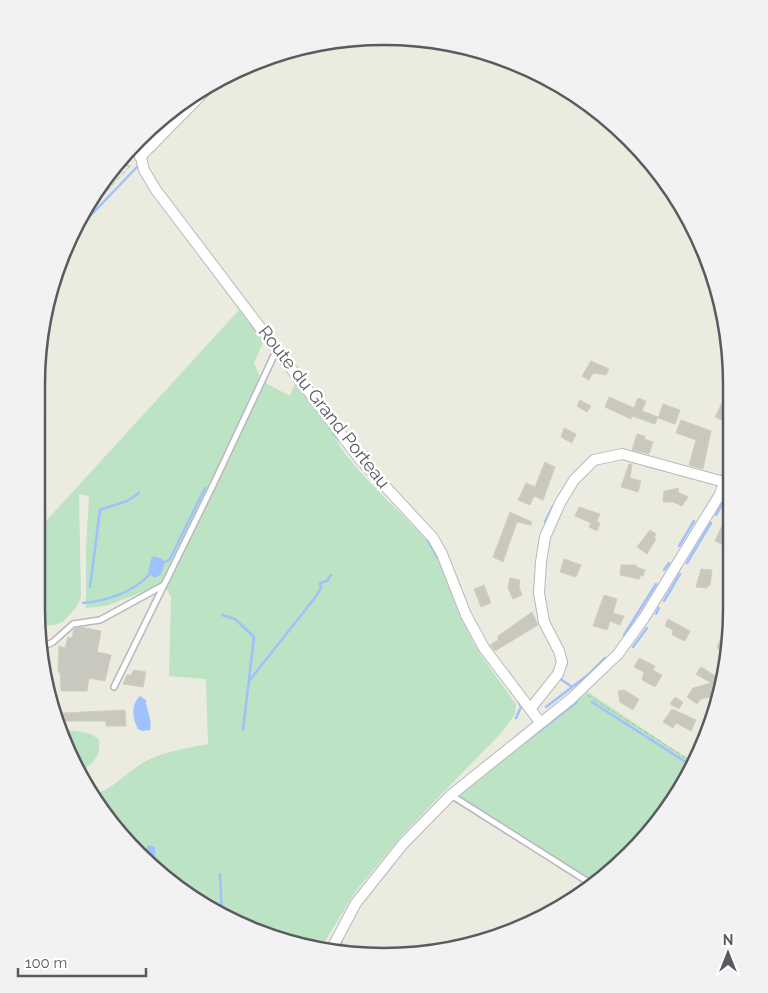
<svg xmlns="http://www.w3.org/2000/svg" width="768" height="993" font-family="Raleway,sans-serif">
<rect width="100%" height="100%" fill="#ecebe0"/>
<path fill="#bce3c4" d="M128 153V158L106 188 85 210 108 173Z
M239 310 264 340 254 363 262 381 290 396 298 376 331 423C331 453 404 513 425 539 443 561 449 592 461 618 475 650 496 676 516 704L515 714 503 731 404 833 355 892 321 948 294 945 210 910 138 855 91 794C111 793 129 769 148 760 166 751 188 748 208 744L206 679 169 676 171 597 164 584 106 606 86 608V550L89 496 79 494 81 597 77 606 63 622 54 625 38 626 36 609V532Z
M588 692 694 763 673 802 630 855 593 885 456 799 496 764Z
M61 730C75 731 89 730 99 740 101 763 89 761 80 776Z"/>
<path fill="#9fc1fd" d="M154 556 162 559 165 562 161 574 155 578 148 573 151 559Z
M140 696 146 700C146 711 153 720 150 730L142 731 138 729C132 719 131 704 140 696Z
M148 845 155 847V860L150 864 143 858Z"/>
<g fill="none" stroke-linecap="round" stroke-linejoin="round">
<path stroke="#9fc1fd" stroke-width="2.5" d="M216 84 222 78
M69 238 138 166
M334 434 340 441
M647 466 663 470
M361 467 369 476
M716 515 726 497
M545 522 553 506
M427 539 438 558
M679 546 694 521
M165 562 170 559 205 488
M687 563 711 523
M664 570 669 563
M90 587 100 510 127 501 139 493
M664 601 680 574
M83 603C107 601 133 592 149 575
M656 614 659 608
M222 615 235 619 254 637 243 730
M466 625 473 638
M624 635 656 584
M633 647 647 628
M559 678 572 687
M249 681 314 599 321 588 320 583 327 581 331 575
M592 702 692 766
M546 707 589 674 605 658
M516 718 521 707 518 701
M521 745 577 702
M220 874 222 915
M383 877 393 864
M340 951 342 940"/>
</g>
<path fill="#c8c8bf" stroke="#d0cebf" d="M591 361 609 369 606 375 593 373 589 380 582 376Z
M609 397 634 408 638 398 646 401 642 411 658 417 655 424 632 416 631 419 605 407Z
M580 400 591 406 587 412 577 406Z
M723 401 729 404V416L726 422 715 417Z
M663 404 680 410 675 424 658 418Z
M681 420 711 431 703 469 689 465 696 440 676 433Z
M564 428 576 434 572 443 561 437Z
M637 434 645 436 644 439 653 442 649 454 632 450Z
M545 462 555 467 543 500 534 496 530 505 518 500 526 483 535 487Z
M629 464H632L630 478 641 481 638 492 621 487Z
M679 488 678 492 688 497 682 506 673 502H663L664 491Z
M579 507 600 514 597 521 600 523 597 531 589 527 591 523 575 516Z
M510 512 532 522 531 525 517 522 503 562 493 557Z
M722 526 729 529 726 546 715 541Z
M650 530 656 534 654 538 656 539 647 554 637 547Z
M564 559 581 565 576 577 560 572Z
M621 565H636V567L645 570 643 576 641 575 639 579 620 575Z
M701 569 712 570 710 586 708 585 707 588 696 587Z
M510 578 520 580 519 587 522 595 513 599 508 588Z
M484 585 491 603 481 607 474 589Z
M604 595 617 599 613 613 624 616 620 625 610 621 607 630 593 626Z
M532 612 538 625 495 651 490 645 498 640V636Z
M668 619 690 631 685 641 672 635 673 630 665 626Z
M80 627 101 631 97 652 111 655 105 681 89 678 87 691H61L60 673 58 672 59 646 65 648 68 637 72 638 74 629Z
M723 631 729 633 727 652 717 648Z
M639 658 655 666 653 670 662 675 655 687 642 680 644 672 634 667Z
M701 667 722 680 716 701 709 697 701 699 697 704 687 697 693 688 711 683 696 674Z
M134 670 146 672 143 687 123 684 127 675H131Z
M624 690 639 699 633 710 620 702 618 691Z
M675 697 683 702 679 709 670 704Z
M672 709 696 720 691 731 676 723 673 728 663 722Z
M125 710 126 726H106V721H64L63 713Z"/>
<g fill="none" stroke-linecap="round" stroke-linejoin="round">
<g stroke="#b8b9bf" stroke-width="8">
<path id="lane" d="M41 648 53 642 73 624 100 620 164 585
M114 687 214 483 277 349
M451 795 593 885"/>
</g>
<g stroke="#b8b9bf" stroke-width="12">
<path id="street" d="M138 144 144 170 156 190 359 458 433 538 442 554 466 615 484 648 540 722
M140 157 213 83
M531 708 558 674 562 662 559 651 544 622 539 593 541 562 545 537 560 503 574 480 594 460 622 454 724 482
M331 950 356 903 403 844 451 795 572 698 618 654 644 618 719 496 729 472"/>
</g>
<path stroke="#96c4ac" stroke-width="1" stroke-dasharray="5 2.5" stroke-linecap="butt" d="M117 164 130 166
M76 224 132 164
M587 695 694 763"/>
<use href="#lane" stroke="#fff" stroke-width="5"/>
<use href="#street" stroke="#fff" stroke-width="10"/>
</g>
<g text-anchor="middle" stroke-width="5" stroke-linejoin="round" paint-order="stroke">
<g font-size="18" fill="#595b61" stroke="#fff">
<text transform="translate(324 407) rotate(52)" y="6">Route du Grand Porteau</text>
</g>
</g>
<path d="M0 0H768V993H0ZM384 45H384A339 339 0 0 1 723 384V609A339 339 0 0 1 384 948H384A339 339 0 0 1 45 609V384A339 339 0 0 1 384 45Z" fill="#f2f2f2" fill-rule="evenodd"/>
<path fill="none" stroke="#595b61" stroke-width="2.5" d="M384 45H384A339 339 0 0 1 723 384V609A339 339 0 0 1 384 948H384A339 339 0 0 1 45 609V384A339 339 0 0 1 384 45Z"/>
<g transform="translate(728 953)" stroke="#ffffff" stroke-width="4" paint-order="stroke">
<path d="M0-4L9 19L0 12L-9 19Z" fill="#595b61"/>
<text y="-8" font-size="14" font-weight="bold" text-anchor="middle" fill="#595b61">N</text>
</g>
<path d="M18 968v8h128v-8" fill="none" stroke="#595b61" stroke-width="2.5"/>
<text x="25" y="968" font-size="15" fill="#595b61" stroke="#ffffff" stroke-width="4" paint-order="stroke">100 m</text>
</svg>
